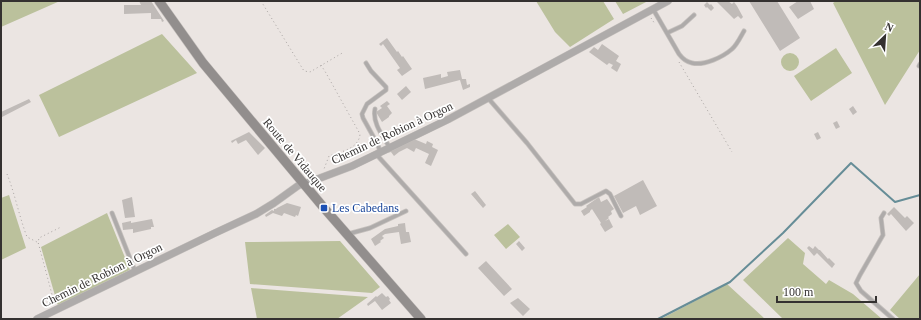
<svg xmlns="http://www.w3.org/2000/svg" width="921" height="320" font-family="'Times New Roman',serif">
<rect width="100%" height="100%" fill="#ebe5e2"/>
<path fill="#bbc19c" d="M1 1H60L1 27Z
M536 1H603L614 19 570 47 555 32Z
M615 1H648L623 14Z
M836 1H920V50L885 105 833 3Z
M162 34 197 73 59 137 39 95Z
M836 48 852 73 811 101 794 76Z
M781 62a9 9 0 1 1 18 0a9 9 0 1 1-18 0Z
M9 195 26 248 1 260V198Z
M107 213 130 270 58 306 41 247Z
M508 224 520 237 506 249 494 235Z
M788 238 805 253 803 264 826 284 829 280 853 294 882 319H783L743 280Z
M340 241 380 287 372 293 250 284 245 242Z
M920 274V319H900L890 310Z
M727 284 765 319H661Z
M251 288 368 297 337 319H257Z"/>
<g fill="none" stroke-linecap="round" stroke-linejoin="round">
<path stroke="#668d97" stroke-width="2" d="M658 319 730 282 783 233 851 163 895 202 920 195"/>
</g>
<path fill="#c0bbb8" d="M139 1H151L164 21 162 22 161 19H151V13L124 14V5H141Z
M716 1H728L732 4 734 2 737 6 743 17 741 19 738 16 734 19Z
M749 1H777L800 38 780 51Z
M798 1H810L814 9 798 19 789 7Z
M707 2 710 5 711 4 714 8 711 11 707 7 706 8 704 5Z
M387 38 397 52 398 51 402 57 403 56 412 69 402 76 397 70 400 68 383 44 381 46 379 44Z
M602 44 619 56 616 61 621 64 617 72 611 68 613 65 609 63 607 65 589 52 594 47 598 50Z
M460 70 462 79H466L467 85 470 84V87L463 90 460 80 425 89 423 78 441 74V78L448 76 447 72Z
M406 86 411 92 402 100 397 94Z
M29 99 31 102 2 117 1 112Z
M387 101 390 104 387 106 392 113 389 116V117L382 122 376 112 382 108 380 106Z
M853 106 857 112 853 115 849 109Z
M837 121 840 127 836 129 833 123Z
M249 132 265 148 258 155 246 140 238 144 236 140 232 143 231 141Z
M818 132 821 138 817 140 814 134Z
M414 139 426 144 427 141 433 144 432 147 438 150 431 166 425 163 429 154 416 148 414 152 407 148 399 152 394 156 391 152 387 153Z
M643 180 657 206 640 215 636 206 623 213 614 196Z
M475 191 486 205 483 208 471 194Z
M132 197 135 217 125 218 122 200Z
M599 197 601 202 607 199 614 209 611 211 612 214 608 217 609 218 605 221 609 219 613 227 605 232 600 224 601 223 592 209 590 211V212L584 216 581 211 587 207 586 206Z
M287 203 301 207 298 216 296 215 295 217 284 213 282 216 273 213 266 217 265 215 272 210 274 211V209H276L277 208Z
M894 207 905 218 907 216 914 223 906 231 891 214 889 216 887 214Z
M152 219 154 227H151V229L133 233V229L123 230 122 223 131 221V223Z
M405 223 406 232H409L411 242 401 244 399 232 385 234 382 236 384 238 380 241 381 242 375 246 371 239 385 229 398 226V224Z
M519 241 525 248 522 251 516 244Z
M809 246 813 249 815 246 819 250H820L828 259 829 258 835 264 832 268 817 253 814 256 807 248Z
M486 261 512 289 504 296 478 268Z
M382 293 386 297 388 296 390 299 389 300 391 303 382 310 375 301 368 306 367 304 376 296 377 297Z
M518 298 530 309 523 316 510 303Z"/>
<g fill="none" stroke-linecap="round" stroke-linejoin="round">
<g stroke="#c6c1be" stroke-width="5">
<path id="lane" d="M653 9 679 54C682 58 687 62 692 63 704 66 723 57 732 49 737 45 741 36 744 31
M667 33 682 26 694 15
M366 63 371 71 386 87V90L367 104 362 114 363 118 378 145 380 152
M919 66 920 64
M488 98 527 143 575 204H581L606 191 610 194 621 216
M375 109C372 123 383 136 390 148
M376 154 466 254
M112 213 135 271
M884 213 881 218 883 235 860 275 856 283 861 291 893 319
M348 234 370 228 406 211"/>
</g>
<g stroke="#c6c1be" stroke-width="8">
<path id="street" d="M37 319 215 233 256 214 274 203 299 185 307 183 352 166 449 119 668 1"/>
</g>
<g stroke="#c6c1be" stroke-width="10">
<path id="secondary" d="M159 1 203 63 324 208 421 319"/>
</g>
<path stroke="#a9a4a2" stroke-width="1" stroke-dasharray="1 3" stroke-linecap="butt" d="M261 1 304 71 310 72 344 52
M651 18 655 24
M679 62 732 152
M321 65 326 73 360 134C359 149 340 152 329 156L324 169
M7 174C15 194 19 216 27 237L37 242
M54 302 38 242 39 238 61 227"/>
<use href="#lane" stroke="#aeabaa" stroke-width="3.5"/>
<use href="#street" stroke="#aeabaa" stroke-width="7"/>
<use href="#secondary" stroke="#928e8d" stroke-width="9"/>
</g>
<rect fill="#1a4fb4" stroke="#fff" stroke-width="1.5" x="320" y="204" width="8" height="8" rx="2"/>
<g text-anchor="middle" stroke-width="3.5" stroke-linejoin="round" paint-order="stroke">
<g font-size="12" fill="#343130" stroke="#fff">
<text transform="translate(392 133) rotate(-25)" y="4">Chemin de Robion à Orgon</text>
<text transform="translate(295 155) rotate(50)" y="4">Route de Vidauque</text>
<text transform="translate(102 275) rotate(-26)" y="4">Chemin de Robion à Orgon</text>
</g>
<g font-size="12" fill="#164399" stroke="#fff" text-anchor="start">
<text x="332" y="212">Les Cabedans</text>
</g>
</g>
<rect width="921" height="320" fill="none" stroke="#343130" stroke-width="4"/>
<g transform="translate(885 36) rotate(25)" stroke="#ffffff" stroke-width="3" paint-order="stroke">
<path d="M0-3L7 15L0 10L-7 15Z" fill="#343130"/>
<text y="-6" font-size="11" font-weight="bold" text-anchor="middle" fill="#343130">N</text>
</g>
<path d="M777 296v6h99v-6" fill="none" stroke="#343130" stroke-width="2"/>
<text x="783" y="296" font-size="12" fill="#343130" stroke="#ffffff" stroke-width="3" paint-order="stroke">100 m</text>
</svg>
